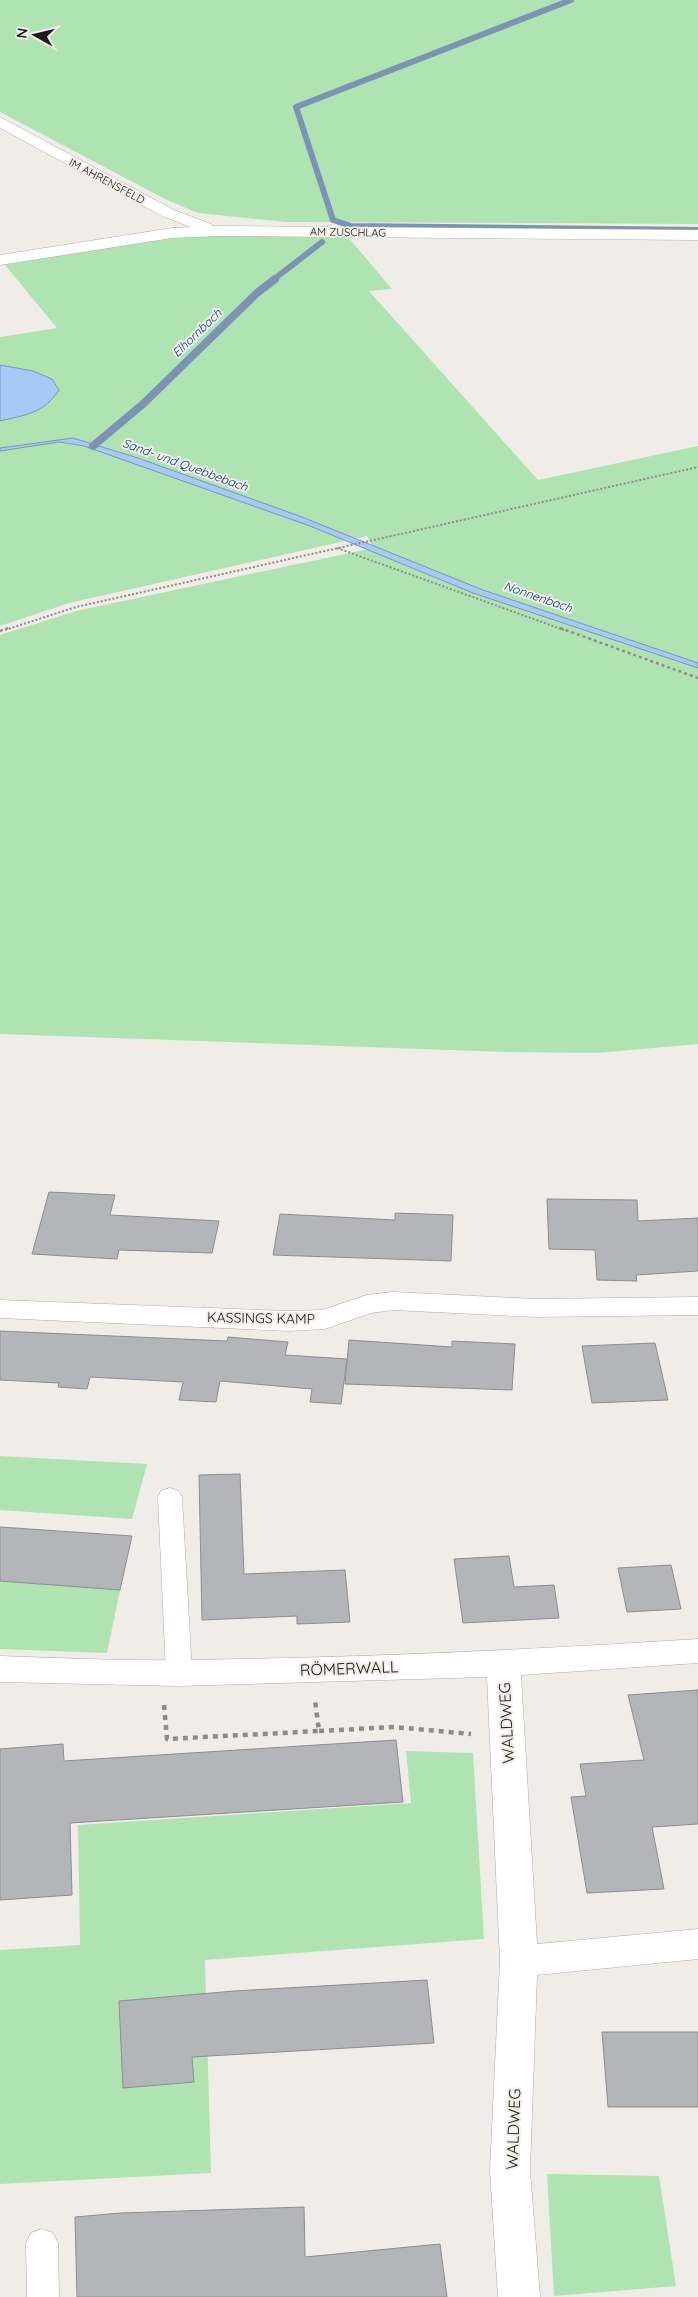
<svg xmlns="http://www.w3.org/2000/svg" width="698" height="2297" font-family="Quicksand,sans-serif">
<rect width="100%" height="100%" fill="#f0ede8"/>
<path fill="#afe4b2" d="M0 0H698V224L285 222 198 213 167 200 0 112Z
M222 234 348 237 392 289 369 291 538 480 698 446V1044L597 1053 505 1052 0 1034V635L76 611 373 548 367 536 69 603 0 626V421C26 415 44 413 59 390L52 379 33 371 0 365V337L57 328 5 265 158 238Z
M0 1456 147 1464 132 1519 0 1510Z
M0 1581 120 1590 107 1653 0 1649Z
M406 1751 473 1753 484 1939 205 1960 211 2173 0 2184V1950L80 1945 78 1825 411 1803Z
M547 2174 659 2176 676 2286 554 2296Z"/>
<path fill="#a6c9f7" stroke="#7c94b4" d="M0 365 33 371 52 379 59 390C44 413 26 415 0 421Z
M73 438 138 458 302 517 483 590 698 663V668L473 593 310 526 84 446 59 442 0 451V448Z"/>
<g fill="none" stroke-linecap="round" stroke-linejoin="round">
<path stroke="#7c94b4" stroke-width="6" d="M571 0 296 107 333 220 351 226 698 230
M273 280 322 242"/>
<path stroke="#7c94b4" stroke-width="8" d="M93 446 143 404 257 293 275 279"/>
</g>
<path fill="#b4b5b9" stroke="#8d8d92" d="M49 1192 115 1195 110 1215 219 1221 212 1253 119 1250 117 1259 32 1254Z
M547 1199 637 1200 638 1221 698 1218V1271L636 1275 637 1281 597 1280 595 1250 549 1249Z
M395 1213 453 1215 451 1261 273 1255 280 1214 395 1220Z
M0 1331 227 1341 228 1337 288 1342 285 1355 347 1359 341 1404 310 1402 312 1389 220 1381 216 1402 179 1400 183 1382 90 1377 87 1389 58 1387 59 1383 0 1380Z
M349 1340 452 1347V1341L515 1344 512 1390 345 1384Z
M655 1343 668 1400 592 1403 582 1346Z
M240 1474 244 1574 345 1570 350 1622 297 1624V1616L202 1620 199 1475Z
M0 1527 132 1536 120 1590 0 1581Z
M509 1556 514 1587 554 1585 559 1618 463 1623 454 1559Z
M671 1565 681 1609 627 1612 618 1568Z
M698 1690V1824L652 1827 664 1889 587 1893 571 1797 586 1796 580 1764 644 1760 628 1695Z
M396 1740 403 1802 70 1823 72 1895 0 1900V1749L63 1744 64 1761Z
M427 1980 434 2043 192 2057 194 2082 123 2088 119 2001 234 1991Z
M602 2032H698V2107H608Z
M304 2207 305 2257 440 2244 447 2297H77L75 2217 120 2213Z"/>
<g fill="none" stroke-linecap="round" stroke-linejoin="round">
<g stroke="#aeaba7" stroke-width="1">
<path id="lane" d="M170 1488 179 1491 182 1497 192 1673 188 1680 179 1683 170 1680 166 1673 158 1497 161 1491Z
M42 2229 53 2233 58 2243 59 2297H27L26 2243 31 2233Z"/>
</g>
<g stroke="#aeaba7" stroke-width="1">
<path id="street" d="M0 117 174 210 211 224 213 226 698 230V240L219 236 172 238 0 265V255L172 228 191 227 162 216 0 128Z
M393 1292 536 1299 698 1297V1315L536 1317 393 1310 371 1313 325 1329 288 1331 0 1318V1300L288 1311 322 1310 367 1295Z
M698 1639V1663L521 1675 537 1944 698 1929V1959L537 1975 530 2170 540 2297H498L490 2170 500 1961 487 1677 179 1686 0 1682V1656C60 1658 121 1661 181 1660 354 1658 526 1650 698 1639Z"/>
</g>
<path stroke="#8e8c88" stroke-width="2" stroke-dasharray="2 2" stroke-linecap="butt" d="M337 548 564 630
M5 630 76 607 698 467"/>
<path stroke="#8e8c88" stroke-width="2.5" stroke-dasharray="3 3" stroke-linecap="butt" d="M560 628 698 678
M0 631 8 628"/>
<path stroke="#8e8c88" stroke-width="4.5" stroke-dasharray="5 5" stroke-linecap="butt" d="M164 1705 167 1739 319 1731 315 1700
M319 1731 394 1727 471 1734"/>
<use href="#lane" fill="#fff" fill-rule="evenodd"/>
<use href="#street" fill="#fff" fill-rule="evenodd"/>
</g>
<g text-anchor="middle" stroke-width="4" stroke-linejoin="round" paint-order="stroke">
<g font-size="11" fill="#1b1a18" stroke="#f0ede8">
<text transform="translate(107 181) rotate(28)" y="4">IM AHRENSFELD</text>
<text transform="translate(348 232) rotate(1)" y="4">AM ZUSCHLAG</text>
</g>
<g font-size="12" font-style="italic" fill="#004082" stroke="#f0ede8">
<text transform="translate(197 333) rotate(-44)" y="4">Elhornbach</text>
<text transform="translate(185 465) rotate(20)" y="4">Sand- und Quebbebach</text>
<text transform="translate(538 597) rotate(19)" y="4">Nonnenbach</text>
</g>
<g font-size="14" fill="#1b1a18" stroke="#f0ede8">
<text transform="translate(261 1318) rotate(1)" y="5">KASSINGS KAMP</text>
</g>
<g font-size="16" fill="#1b1a18" stroke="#f0ede8">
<text transform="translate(349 1668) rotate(-2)" y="6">RÖMERWALL</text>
<text transform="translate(506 1723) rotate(-93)" y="6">WALDWEG</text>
<text transform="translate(513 2129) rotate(-88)" y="6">WALDWEG</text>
</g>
</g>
<g transform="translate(35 35) rotate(278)" stroke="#f0ede8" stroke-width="4" paint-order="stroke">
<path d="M0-4L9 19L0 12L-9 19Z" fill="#1b1a18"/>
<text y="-8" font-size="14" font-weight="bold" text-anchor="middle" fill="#1b1a18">N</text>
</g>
</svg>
